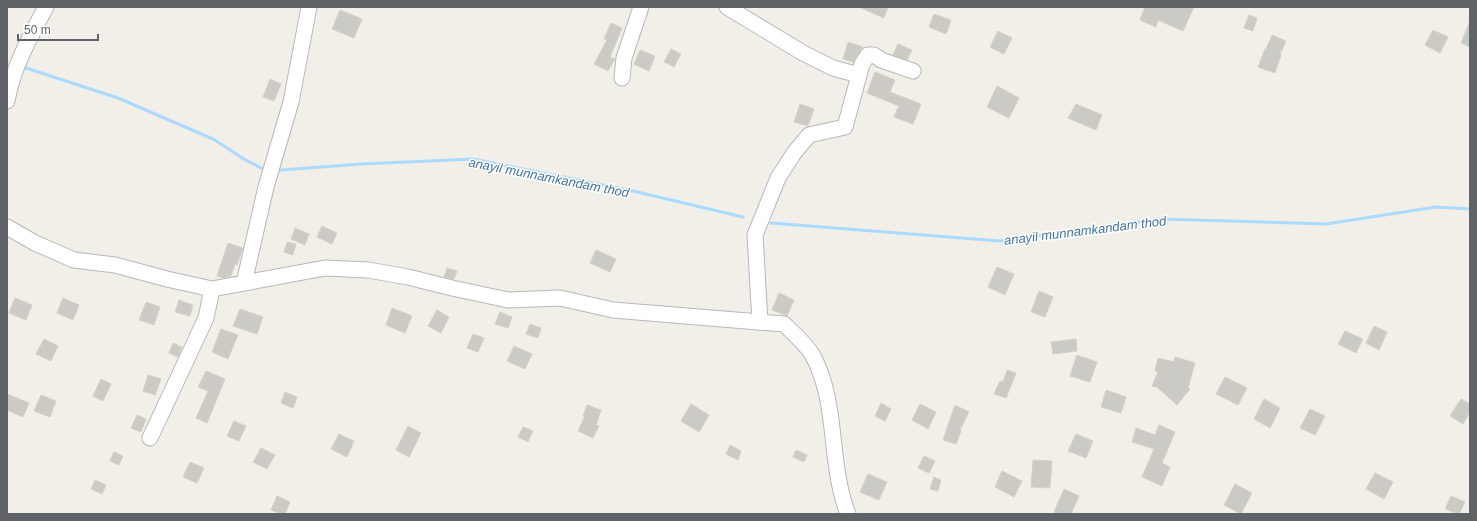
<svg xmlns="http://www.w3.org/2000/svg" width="1477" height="521" font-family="Arial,sans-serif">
<rect width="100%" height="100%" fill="#f1efe8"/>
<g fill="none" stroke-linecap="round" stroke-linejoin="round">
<path stroke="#aadaff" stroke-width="3" d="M26 68 118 98 213 139 244 159 263 169
M281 170 362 164 473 159 633 191 743 217
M771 223 1000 241 1160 219 1326 224 1436 207 1470 209"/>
</g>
<path fill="#cccac5" stroke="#d6d1c6" d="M859 7H888L884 18Z
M1145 7H1194L1183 31 1158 20 1156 27 1140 20Z
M340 10 362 19 354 38 332 29Z
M934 14 951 20 946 34 929 27Z
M1249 15 1257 18 1253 31 1244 28Z
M1470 21V47L1461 43Z
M611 23 622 28 610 57 615 59 608 71 594 64 607 40 604 39Z
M1433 30 1448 37 1440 53 1425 45Z
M998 31 1012 38 1004 54 990 47Z
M1272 35 1286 41 1280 54 1281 55 1275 73 1258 67 1265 49H1266Z
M848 42 863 47 853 62 843 59Z
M898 44 912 50 907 60 893 55Z
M671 49 681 54 674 67 664 62Z
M640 50 655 56 649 71 634 64Z
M875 72 895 80 890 92 921 104 913 124 894 117 899 106 867 93Z
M270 79 281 84 274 101 263 97Z
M997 86 1019 98 1009 118 987 107Z
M800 104 814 109 808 126 794 122Z
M1076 104 1102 115 1096 130 1068 118Z
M322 226 337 233 332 244 317 237Z
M295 228 309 234 305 245 291 239Z
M287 242 296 244 293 255 284 252Z
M228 243 243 248 237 265 235 264 231 276 223 278 217 276Z
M596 250 616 259 610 272 590 263Z
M997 267 1014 274 1005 295 988 287Z
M447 268 457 271 454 279 444 277Z
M1039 291 1053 297 1045 317 1031 312Z
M779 293 794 300 787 316 772 310Z
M15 298 32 305 26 320 9 313Z
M63 298 79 305 73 320 57 313Z
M179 300 193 305 190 316 175 312Z
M146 302 160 307 154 325 139 320Z
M392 308 412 316 405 333 386 325Z
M240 309 263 317 257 334 233 326Z
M437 310 449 317 441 333 428 326Z
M500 312 512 317 508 328 495 324Z
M530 324 541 328 538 338 526 334Z
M1374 326 1387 332 1379 350 1366 343Z
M221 329 238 335 228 359 212 352Z
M1345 331 1363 339 1356 353 1338 344Z
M473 334 484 338 478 352 467 348Z
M44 339 58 346 51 361 36 354Z
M1076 339 1077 351 1053 354 1051 342Z
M173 343 182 347 178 357 169 353Z
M514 346 532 354 525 369 507 361Z
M1077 355 1097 362 1090 382 1070 376Z
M1175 357 1195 363 1188 388 1190 389 1177 405 1157 387 1152 386 1158 372 1155 371 1158 358 1174 362Z
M1007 370 1016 373 1006 398 994 394 1000 381 1003 382Z
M206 371 225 379 207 423 196 418 208 391 198 387Z
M148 375 161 379 155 395 143 391Z
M1225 377 1247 388 1238 405 1216 394Z
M101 379 111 384 103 401 93 396Z
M1106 390 1126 397 1121 413 1101 407Z
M285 392 297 397 293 408 281 403Z
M7 394 29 403 23 417 7 410Z
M41 395 56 401 50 417 34 411Z
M1264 399 1280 408 1270 428 1254 419Z
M1461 399 1470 404V412L1463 424 1450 416Z
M881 403 891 409 885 421 875 416Z
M691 404 709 415 699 432 681 421Z
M920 404 936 412 928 429 912 420Z
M587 405 601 410 596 425 599 426 593 438 578 431 585 416H583Z
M955 405 969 412 960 430 961 431 956 444 943 440Z
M1310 409 1325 416 1315 435 1300 428Z
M137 415 146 419 141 432 131 428Z
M234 421 246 426 239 441 227 436Z
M1159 425 1175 432 1162 463 1170 467 1162 486 1142 477 1154 449 1132 442 1136 428 1155 435Z
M408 426 421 433 409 457 396 450Z
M523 427 533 431 528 442 518 437Z
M339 434 354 441 347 457 331 449Z
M1076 434 1093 441 1086 458 1068 451Z
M730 445 741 451 738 460 726 454Z
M261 448 275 455 267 469 253 462Z
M796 450 807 455 804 462 793 457Z
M114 452 123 456 119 465 110 461Z
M924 456 935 461 929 473 918 468Z
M1033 460 1052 461 1050 488 1031 487Z
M190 462 204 468 197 483 183 477Z
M1002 471 1022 481 1014 497 995 487Z
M1375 473 1393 482 1384 499 1366 489Z
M868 474 887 482 879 500 860 492Z
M934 477 941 480 938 491 930 489Z
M95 480 106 485 102 494 91 489Z
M1235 484 1252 493 1241 514 1224 505Z
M1064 489 1079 496 1071 514H1060L1054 512Z
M277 496 290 502 285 514H282L271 510Z
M1451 496 1465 502 1459 514 1445 509Z"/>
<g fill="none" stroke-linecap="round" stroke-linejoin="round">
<g stroke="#b5b8bc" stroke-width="17">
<path id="minor" d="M727 7 803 53 833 68 859 75
M622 78 624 58 641 7
M7 101C13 67 30 37 46 7
M7 227 35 243 74 260 115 265 167 279 212 289 325 268 368 270 408 277 452 288 508 300 560 298 613 310 784 324C792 332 808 346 813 356 839 405 828 463 848 514
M244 283 266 187 291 102 309 7
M760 322 755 235 778 178 794 153 809 135 845 127 862 64 868 55H874L881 60 913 71
M150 438 206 318 212 289"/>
</g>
<use href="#minor" stroke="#fff" stroke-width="15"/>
</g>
<g text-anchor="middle" stroke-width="3" stroke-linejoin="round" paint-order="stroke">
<g font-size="13" font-style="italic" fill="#4174aa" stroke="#fff">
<text transform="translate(549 177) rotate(11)" y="5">anayil munnamkandam thod</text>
<text transform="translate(1085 230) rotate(-7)" y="5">anayil munnamkandam thod</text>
</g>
</g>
<rect width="1477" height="521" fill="none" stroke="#5f6368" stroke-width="16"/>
<path d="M18 34v6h80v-6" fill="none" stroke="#5f6368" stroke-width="2"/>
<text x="24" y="34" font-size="12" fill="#5f6368" stroke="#ffffff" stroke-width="3" paint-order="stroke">50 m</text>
</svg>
